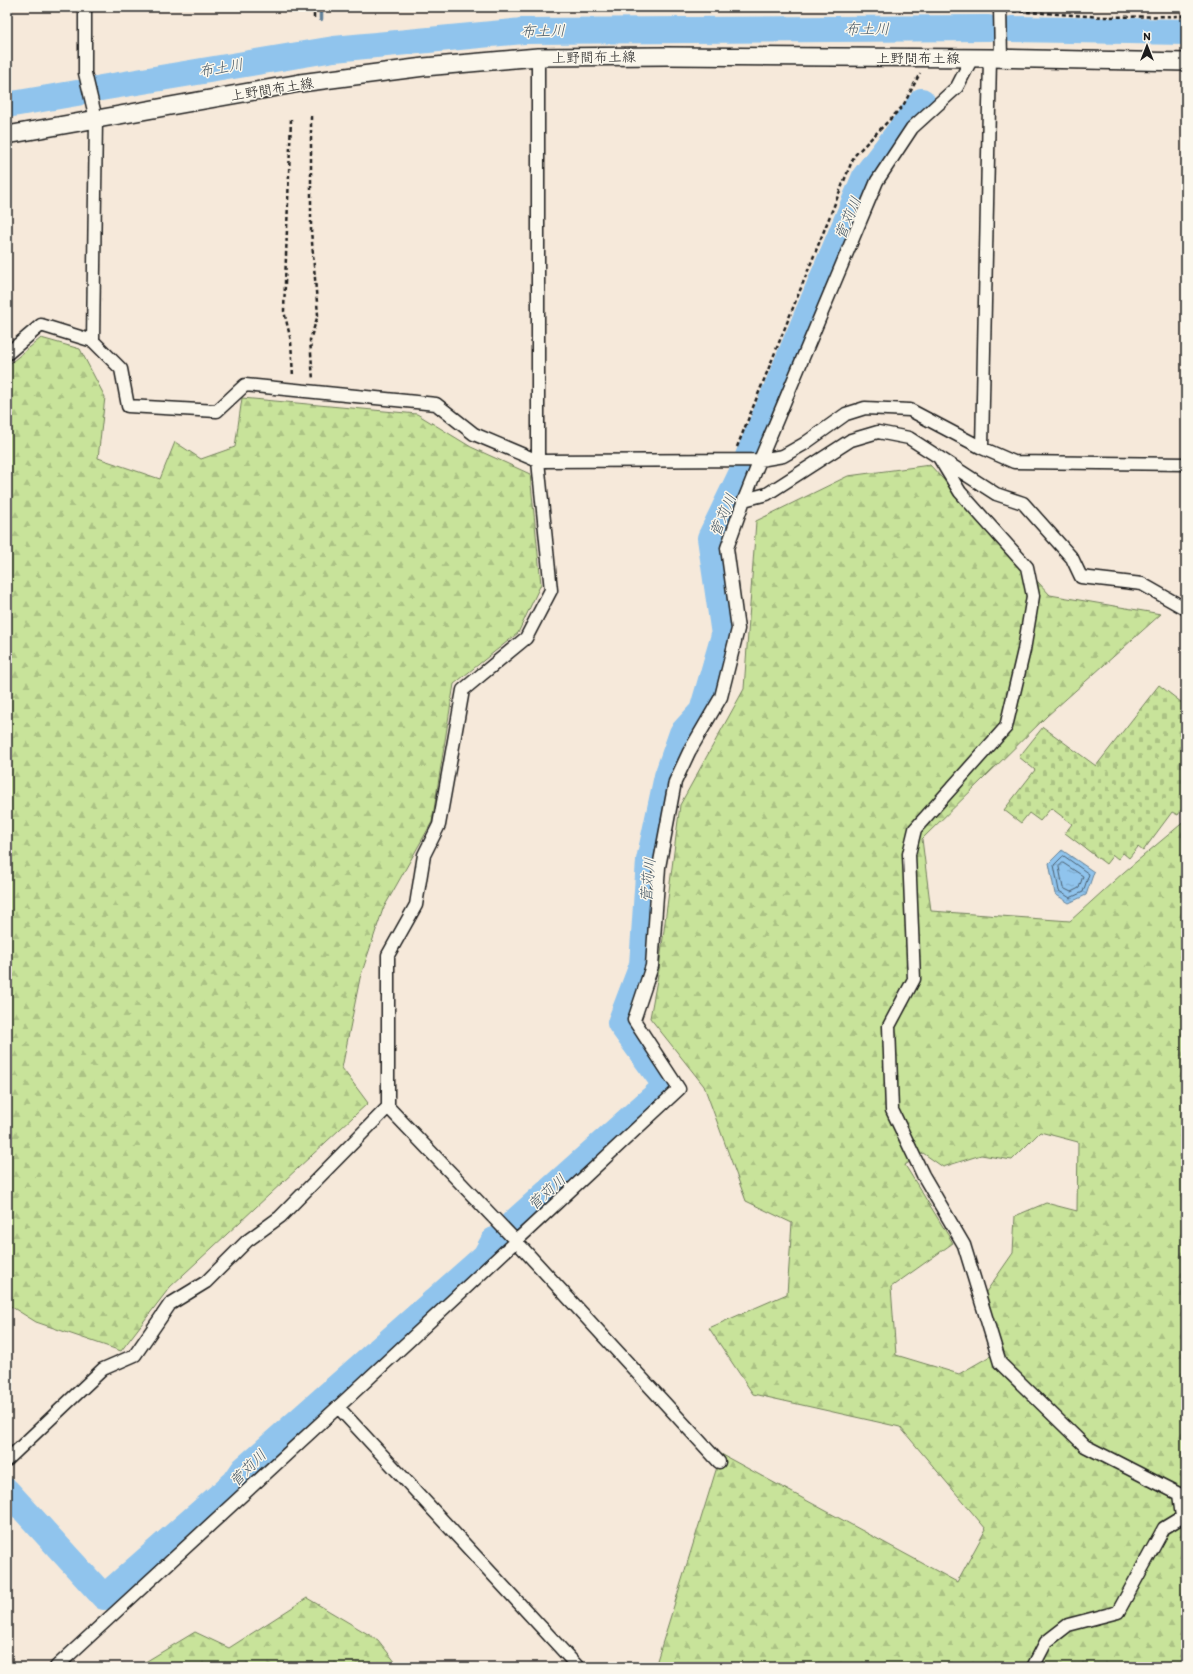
<svg xmlns="http://www.w3.org/2000/svg" width="1193" height="1674" font-family="Itim,'Klee One',sans-serif">
<defs>
<pattern id="forest-firs" width="22" height="20" patternUnits="userSpaceOnUse"><rect width="22" height="20" fill="#c8e39a"/><path d="M5 1l3.5 6h-7zM16 11l3.5 6h-7z" fill="#abc284"/></pattern>
<pattern id="cemetery-stones" width="16" height="16" patternUnits="userSpaceOnUse"><rect width="16" height="16" fill="#c8e39a"/><path d="M2 7V4a2 2 0 0 1 4 0v3zM10 15v-3a2 2 0 0 1 4 0v3z" fill="#abc284"/></pattern>
<pattern id="water-ripples" width="26" height="14" patternUnits="userSpaceOnUse"><rect width="26" height="14" fill="#90c4ed"/><path d="M2 4q2-2 4 0t4 0M15 11q2-2 4 0t4 0" fill="none" stroke="#7ca8cb"/></pattern>
</defs>
<rect width="100%" height="100%" fill="#f6e9da"/>
<filter id="ink" filterUnits="userSpaceOnUse"><feTurbulence type="fractalNoise" baseFrequency=".025" numOctaves="2"/><feDisplacementMap in="SourceGraphic" scale="8" xChannelSelector="R" yChannelSelector="G"/><feConvolveMatrix kernelMatrix="1 2 1 2 8 2 1 2 1" color-interpolation-filters="sRGB"/></filter>
<g filter="url(#ink)">
<path fill="url(#forest-firs)" stroke="#72805b" fill-rule="evenodd" d="M41 338 80 349 105 397 98 458 160 479 175 442 201 459 235 447 242 398 417 414 471 447 530 474 541 584 518 633 454 684 432 822 383 909 360 978 342 1068 368 1103 170 1287 121 1351 36 1322 7 1304V366Z
M930 465 1050 595 1161 614 1047 716 922 839 931 911 1070 921 1124 872 1186 820V1667H655L721 1454 957 1582 986 1529 900 1427 753 1394 709 1328 787 1294 792 1223 746 1201 704 1086 650 1018 659 969 680 805 744 689 756 521 848 476ZM1040 1132 1078 1142 1077 1211 1046 1203 1015 1216 1013 1253 977 1305 992 1355 959 1374 896 1355 891 1287 953 1243 905 1165 923 1153 943 1167 981 1155 1012 1160Z
M307 1598 378 1640 399 1667H137L195 1632 229 1648Z"/>
<path fill="url(#cemetery-stones)" stroke="#72805b" d="M1159 685 1186 706V803L1178 815 1172 812 1143 851 1138 847 1129 858 1123 853 1118 859 1113 855 1106 864 1065 833 1072 824 1051 808 1040 821 1029 813 1021 823 1004 810 1035 770 1019 757 1043 727 1096 766Z"/>
<path fill="url(#water-ripples)" stroke="#628199" d="M1062 850 1094 872 1086 895 1069 903 1055 894 1049 863Z"/>
<g fill="none" stroke-linecap="round" stroke-linejoin="round">
<path stroke="#4a5f70" stroke-width="1" d="M1064 856 1089 874 1083 892 1070 898 1059 891 1054 865 1062 857Z
M1063 863 1083 876 1079 888 1071 892 1063 888 1059 867Z"/>
<path stroke="#628199" stroke-width="4.5" d="M321 19V7"/>
<path stroke="#90c4ed" stroke-width="26" d="M1012 29 1186 32
M101 88 334 49 523 31 988 28
M7 105 77 93
M748 456 865 176 922 101
M513 1223 666 1086 620 1023 642 965 649 860 667 776 682 733 702 711 724 635 710 538 741 474
M7 1491 104 1597 235 1482 244 1469 485 1256 494 1240"/>
<g stroke="#1c1c1c" stroke-width="15">
<path id="street" d="M85 7V73L96 119 93 341
M1000 7 1001 59
M538 57V461L551 590 526 638 463 690 439 825 424 855 416 905 388 955V1107L515 1240 719 1462
M7 354 41 325 93 341 121 369 128 406 217 411 245 385 436 404 474 434 538 461 760 460 783 456 804 444 846 414 865 408 910 410 982 448 1014 462 1186 464
M982 448 990 58
M940 459 960 492 1027 567 1033 596 1024 650 1006 727 915 829 909 854 914 979 889 1026 892 1110 923 1175 964 1245 1000 1363 1085 1446 1179 1494 1182 1517
M744 500 767 494 851 440 878 432 909 438 996 494 1023 503 1072 558 1081 577 1142 584 1186 609
M338 1407 578 1667
M7 1460 103 1369 135 1355 170 1304 206 1282 247 1241 280 1217 388 1107
M56 1667 338 1407 679 1089 634 1020 652 966 659 867 675 782 689 752 721 697 738 629 727 548 744 500 760 460 877 181 912 128 957 87 972 58
M1033 1667 1046 1642 1068 1625 1118 1612 1164 1528 1182 1517 1186 1518"/>
</g>
<g stroke="#1c1c1c" stroke-width="20">
<path id="secondary" d="M7 135 300 83 424 67 538 57 666 56 990 58 1186 62"/>
</g>
<path stroke="#1c1c1c" stroke-width="2.5" stroke-dasharray="4 3" stroke-linecap="butt" d="M314 7V19
M1013 11 1103 17 1186 16
M311 116V230L318 315 310 340 313 380
M291 119 284 311 291 341 293 377
M737 447 854 156 903 106 920 73"/>
<use href="#street" stroke="#fbf7ec" stroke-width="12"/>
<use href="#secondary" stroke="#fbf7ec" stroke-width="17"/>
</g>
</g>
<g text-anchor="middle" stroke-width="3" stroke-linejoin="round" paint-order="stroke">
<g font-size="14" fill="#1c1c1c" stroke="#fbf7ec">
<text transform="translate(594 57) rotate(-1)" y="5">上野間布土線</text>
<text x="918" y="63">上野間布土線</text>
<text transform="translate(272 89) rotate(-9)" y="5">上野間布土線</text>
</g>
<g font-size="15" font-style="italic" fill="#455765" stroke="#fbf7ec">
<text x="867" y="34">布土川</text>
<text transform="translate(543 31) rotate(-1)" y="5">布土川</text>
<text transform="translate(221 68) rotate(-10)" y="5">布土川</text>
<text transform="translate(848 218) rotate(-67)" y="5">菅苅川</text>
<text transform="translate(723 515) rotate(-67)" y="5">菅苅川</text>
<text transform="translate(648 880) rotate(-85)" y="5">菅苅川</text>
<text transform="translate(547 1192) rotate(-42)" y="5">菅苅川</text>
<text transform="translate(248 1468) rotate(-45)" y="5">菅苅川</text>
</g>
</g>
<rect width="1193" height="1674" fill="none" stroke="#fbf7ec" stroke-width="24"/>
<rect x="12" y="12" width="1169" height="1650" fill="none" stroke="#1c1c1c" stroke-width="1.5" filter="url(#ink)"/>
<g transform="translate(1147 46)" stroke="#fbf7ec" stroke-width="3" paint-order="stroke">
<path d="M0-3L7 15L0 10L-7 15Z" fill="#1c1c1c"/>
<text y="-6" font-size="11" font-weight="bold" text-anchor="middle" fill="#1c1c1c">N</text>
</g>
</svg>
